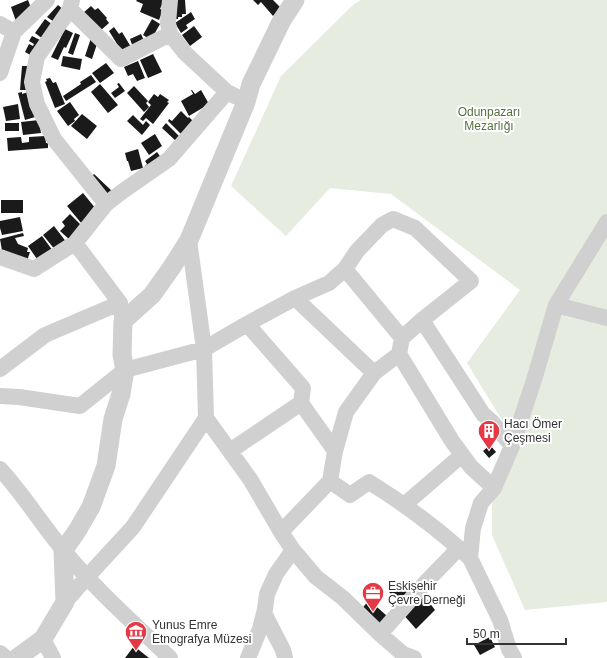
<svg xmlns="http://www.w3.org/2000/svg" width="607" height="658" font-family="Arial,sans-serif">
<rect width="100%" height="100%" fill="#fff"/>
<path fill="#e6ecdf" d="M361 0H607V602L525 610 492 535V504L516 443 467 363 520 290 391 194 330 188 286 236 231 186 281 76 354 4Z"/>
<path fill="#1a1a1a" d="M28 0 33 13 17 24 11 7Z
M137 0H164L160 9 163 10 159 20 140 12 143 4 136 1Z
M173 0H185L186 14H182V17H178V19H174Z
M253 0H273L281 8 273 16 261 2 258 5Z
M58 5 64 10 54 22 47 17Z
M91 6 95 10 98 8 107 18 106 19 109 23 100 31 83 13Z
M191 12 195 19 186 25 188 28 181 33 175 23Z
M45 19 53 25 43 39 35 33Z
M152 19 160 24 151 40 143 35Z
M194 26 202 37 190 46 182 35Z
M114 27 119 34 122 32 131 47 122 52 109 31Z
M65 29 73 33 66 48 64 47 58 60 51 57Z
M75 33 80 35 73 55 68 53Z
M141 34 146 45 134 50 130 39Z
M32 36 42 41 34 57 25 52 29 44 33 46 34 44 29 41Z
M91 38 97 44 92 59 85 56Z
M153 54 162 72 148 78 140 60Z
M63 56 82 59 80 70 61 66Z
M138 61 145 78 137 81 133 74 128 76 124 67Z
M106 63 114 73 100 83 92 73Z
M22 66H30L28 90H20Z
M91 75 96 82 66 101 63 96 81 84 80 82Z
M50 78 53 83 56 82 65 104 55 108 45 82 47 81 46 79Z
M119 83 125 91 115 98 111 93 119 87 117 84Z
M100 84 118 105 108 113 91 92Z
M134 86 148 101 146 103 149 107 144 112 127 93Z
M191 90H192L195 94 201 90 209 104 189 116 181 101 193 94Z
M22 92V94L28 92 35 117 25 120 18 93Z
M154 94 158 97 160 94 169 100 167 102 169 103 153 124 146 118 143 121 140 119 151 105 148 102Z
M70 102 79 115 74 119 75 121 68 126 57 111Z
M18 104 20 119 6 121 3 107Z
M181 111 188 118 189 117 194 122 182 135 168 121 169 119 172 121Z
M82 114 97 126 87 139 71 126Z
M133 115 143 125 146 121 150 125 142 135 127 121Z
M39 120 41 133 23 135 21 122Z
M5 123H19V131H5Z
M166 123 181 138 177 142 162 128Z
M155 134 162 146 149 155 141 143Z
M45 136 46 143H48V148L8 151 7 138 21 137 22 143 29 142V137Z
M138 149 143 168 131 171 128 161H127L125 153Z
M157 152 162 159 147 169 145 166 147 164 145 161Z
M94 174 113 192 107 198 88 180Z
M83 193 96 209 82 224 67 206Z
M1 200H23V213H1Z
M70 214 83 227 70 240 60 231 65 226 62 222Z
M20 217 23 231 2 235 0 228V221Z
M54 226 67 243 56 251 43 235Z
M23 233 24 236 15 238 18 244 28 248 27 252H30L27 261 6 255 5 250 2 251 0 239Z
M42 236 53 251 39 262 28 246Z
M490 445 496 452 489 458 483 451Z
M401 581 413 592 401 605 389 592Z
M423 594 435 610 416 629 402 613Z
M369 600 387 616 378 626 360 611Z
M490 637 495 647 480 655 474 645Z
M134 646 149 658H125Z"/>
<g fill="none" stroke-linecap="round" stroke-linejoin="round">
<path stroke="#d0d0d0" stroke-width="16" d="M72 0 70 9 37 57 32 82 37 104 54 139 106 204
M170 0 168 23 170 34 185 53 227 92 235 96
M70 9 121 59 170 34
M0 24 14 32 0 73
M14 32 47 0
M189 240 204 349 247 324 303 388 301 403 230 451
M75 243 120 303
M0 257 34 269 75 243 106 204 123 191 169 159 227 92
M345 269 402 338
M295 298 374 373
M556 305 607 318
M247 324 295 298 329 283 345 269 357 251 382 225 393 219 415 228 471 281 422 320
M399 354 402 338 422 320 483 414 492 422 512 446
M0 369 45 335 120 303 123 321
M0 396 19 397 80 406 125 370 204 349 206 418 133 527 87 577 65 602
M301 403 335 451
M206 418 250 479 281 532
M0 469C24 495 42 525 64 551 96 590 134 623 170 658
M330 481 335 451 346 412 374 373 399 354 452 441 471 467 494 488
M404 505 462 455
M264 613 283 650 285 658
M380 634 426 582 459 548
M43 639 53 658
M0 653 6 658
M248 658 260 629 265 609 267 594 276 574 293 550
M414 658 403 654 380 634 343 598 316 577 293 550 281 532 330 481 350 495 369 482C405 504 439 530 470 558
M514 658 509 649 500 620 470 558 473 528 481 503 494 488 512 446 534 380 556 305 607 222"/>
<path stroke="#d0d0d0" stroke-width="19" d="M17 658 43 639 65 602 63 551 77 531 91 507 106 466 113 419 121 394 125 370 122 355 123 321 152 295 172 267 189 240 246 102 251 84 282 20 295 0"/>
</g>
<defs>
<g id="building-pin" transform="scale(1.15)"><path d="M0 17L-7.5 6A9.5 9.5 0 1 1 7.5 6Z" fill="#e63946" stroke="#fff"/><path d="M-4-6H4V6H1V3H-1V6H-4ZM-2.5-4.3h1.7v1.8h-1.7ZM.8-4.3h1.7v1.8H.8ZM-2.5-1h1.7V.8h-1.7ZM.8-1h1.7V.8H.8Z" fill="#fff"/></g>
<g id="office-pin" transform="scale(1.15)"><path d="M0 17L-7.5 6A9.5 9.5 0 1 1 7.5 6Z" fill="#e63946" stroke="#fff"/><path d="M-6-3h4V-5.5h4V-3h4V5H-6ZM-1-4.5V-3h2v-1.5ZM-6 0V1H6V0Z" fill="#fff"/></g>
<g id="museum-pin" transform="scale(1.15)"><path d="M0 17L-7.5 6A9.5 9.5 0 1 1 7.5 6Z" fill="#e63946" stroke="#fff"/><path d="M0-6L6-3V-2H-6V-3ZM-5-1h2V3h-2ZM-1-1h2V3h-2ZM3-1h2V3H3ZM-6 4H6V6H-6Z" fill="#fff"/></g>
</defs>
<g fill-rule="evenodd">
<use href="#building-pin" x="489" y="431"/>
<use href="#office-pin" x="373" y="593"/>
<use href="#museum-pin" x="136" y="632"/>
</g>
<g text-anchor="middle" stroke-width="4" stroke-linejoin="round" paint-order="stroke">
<g font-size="12" fill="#56703f" stroke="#fff">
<text x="489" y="116">Odunpazarı<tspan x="489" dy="14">Mezarlığı</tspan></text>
</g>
<g font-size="12" fill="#333" stroke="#fff" text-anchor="start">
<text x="504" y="428">Hacı Ömer<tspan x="504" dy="14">Çeşmesi</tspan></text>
<text x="388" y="590">Eskişehir<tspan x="388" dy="14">Çevre Derneği</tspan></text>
<text x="152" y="629">Yunus Emre<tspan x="152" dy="14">Etnografya Müzesi</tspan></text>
</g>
</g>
<path d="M467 638v6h99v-6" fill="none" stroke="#333333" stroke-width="2"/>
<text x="473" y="638" font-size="12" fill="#333333" stroke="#ffffff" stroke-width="3" paint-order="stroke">50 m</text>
</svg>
